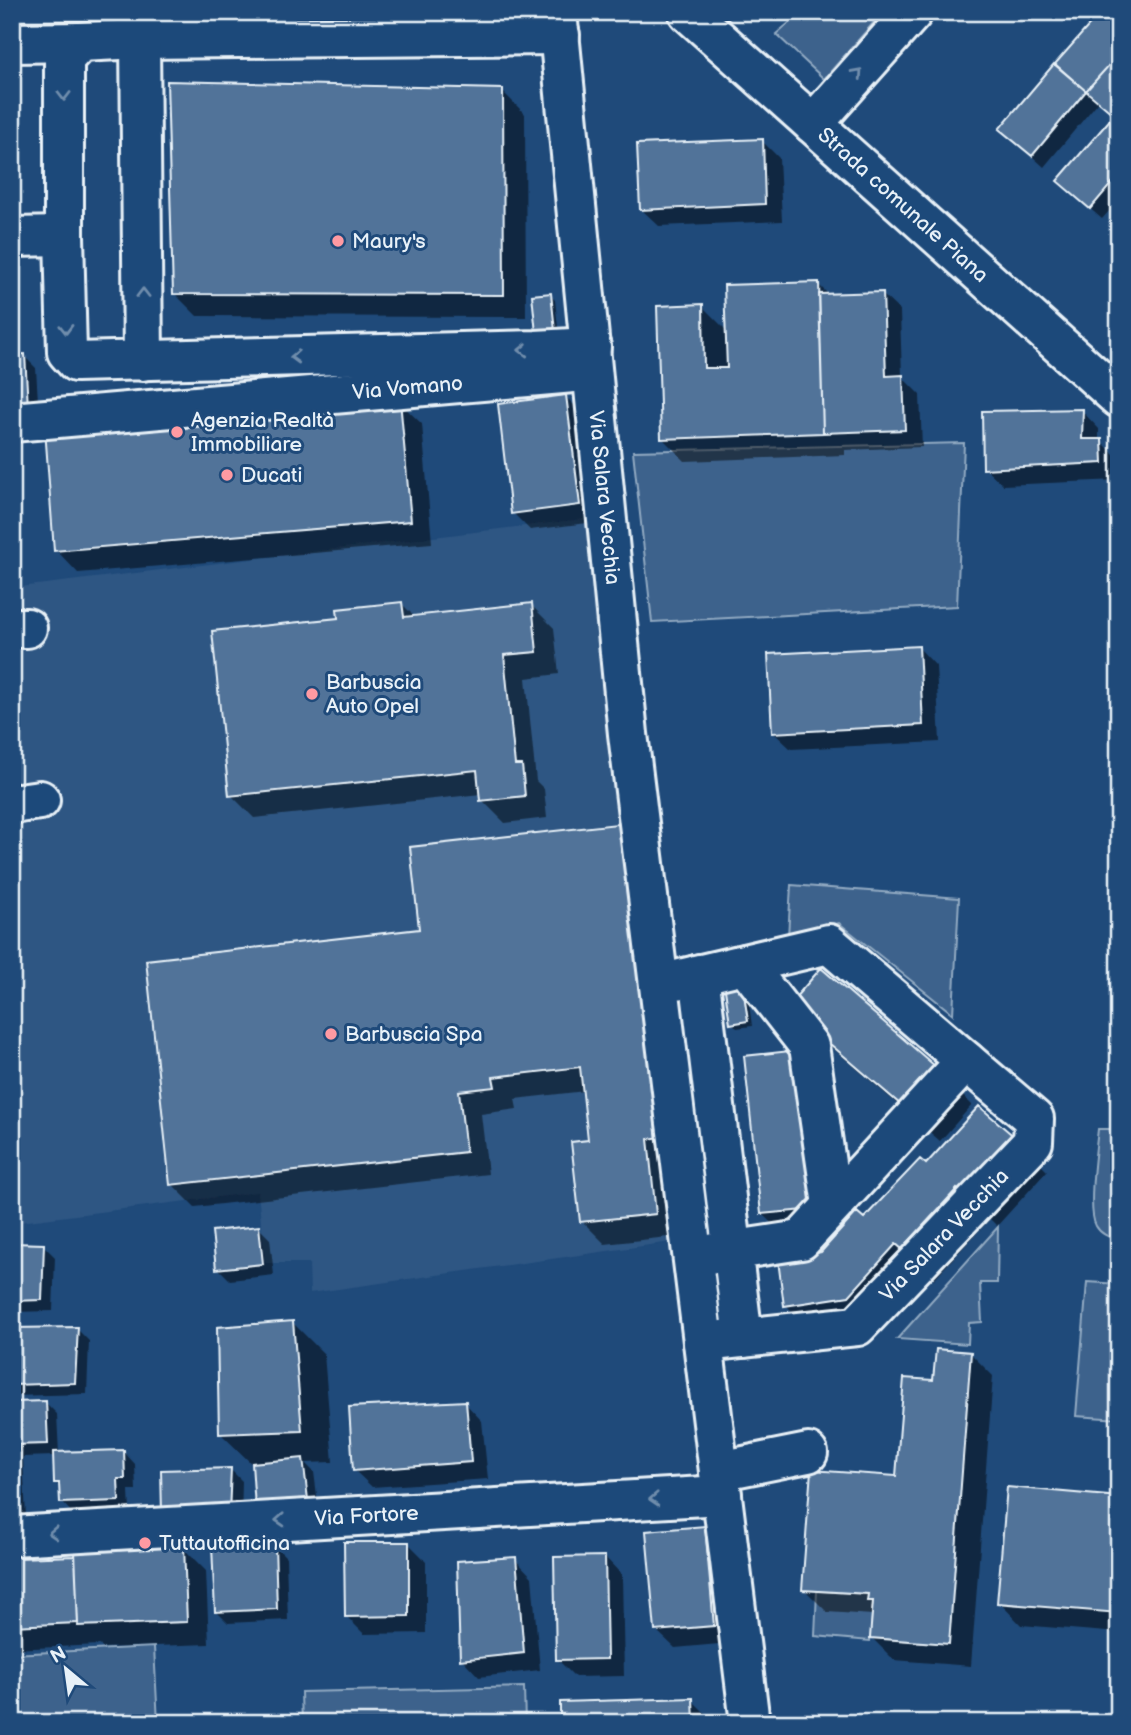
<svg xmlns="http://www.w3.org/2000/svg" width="1131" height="1735" font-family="'Balsamiq Sans',sans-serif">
<rect width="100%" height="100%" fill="#1f4a7a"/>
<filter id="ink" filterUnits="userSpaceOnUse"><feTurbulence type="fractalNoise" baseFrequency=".0143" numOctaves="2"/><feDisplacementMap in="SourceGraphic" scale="14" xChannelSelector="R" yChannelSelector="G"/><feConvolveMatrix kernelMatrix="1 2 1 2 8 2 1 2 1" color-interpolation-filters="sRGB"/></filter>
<g filter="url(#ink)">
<path fill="#2e5683" d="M590 518 671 1242 310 1293 309 1263H265L258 1192 12 1223V588Z"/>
<path fill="#3c628c" stroke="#92aac2" stroke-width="2" d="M802 12H883L824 79 776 34Z
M964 443 957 606 652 622 633 451Z
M791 885 959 898 953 1014 839 923 788 937Z
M1098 1129H1119V1240C1110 1237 1101 1235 1096 1226 1087 1211 1096 1149 1098 1129Z
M998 1227 997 1283H980L982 1322 969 1323 968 1344 897 1339Z
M1087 1282 1119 1284V1419L1076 1416Z
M817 1591 868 1594 867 1601H873L870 1641 815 1636Z
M154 1647 158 1723H12V1654Z
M524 1687 525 1723H302L301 1692Z"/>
<path fill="#0007" d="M1119 12V200L1102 219 1071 192 1115 116 1098 102 1044 167 1002 129 1063 74Z
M502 91 525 114 526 317 197 316 174 293Z
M762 141 779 158 782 221 659 226 641 209Z
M818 284 829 295 882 294 900 311 902 377 920 395 922 447 845 450V455L685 461 662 438 702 306 728 332Z
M550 295 555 300 559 336 543 338Z
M24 356 36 368 39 418 12 419Z
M566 397 583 414 596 522 530 530 513 513Z
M399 402 422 424 432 543 78 573 56 550Z
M1082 411 1099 429V441H1101L1119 459V480L1003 485 985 468Z
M402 604 415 617 531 605 554 628 559 674 526 678 536 781 544 789 547 818 505 823 482 800 481 794 254 818 231 795 340 619Z
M919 648 936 666 940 742 791 749 773 732Z
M412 848 683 1160 677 1236 605 1244 582 1221 590 1141 585 1091 515 1099 517 1109 481 1114 488 1174 195 1207 172 1184 421 931Z
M746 981 752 1026 737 1028 732 1023Z
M821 1038 941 1074 972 1105 940 1141Z
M829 1083 845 1228 864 1220 926 1167 1016 1140 1047 1171 997 1226 990 1219 934 1279 928 1274 817 1337 786 1305 822 1253 833 1241 794 1245 762 1214Z
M258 1227 270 1239 274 1275 230 1280 218 1268Z
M12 1245H43L55 1257 53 1311 12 1312Z
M293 1323 324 1354 333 1462 305 1463 314 1472 320 1519 252 1464 220 1433Z
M77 1329 89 1341 87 1394 12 1396V1330Z
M970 1353 993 1376 971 1666 894 1660 871 1637 873 1615 827 1612 804 1589 898 1478 935 1382Z
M46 1403 57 1414 59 1454 124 1452 135 1464 136 1490H129L130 1512 73 1514 62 1502 61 1488 56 1483 55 1456 23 1457 26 1517 12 1518V1404Z
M465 1403 482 1421 488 1479 372 1487 354 1470Z
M231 1470 242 1481 241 1525 175 1524Z
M1119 1498V1633L1021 1625 999 1602Z
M704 1528 722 1545 730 1643 675 1648 657 1631Z
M408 1543 426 1561V1633L364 1634 346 1616Z
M274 1545 286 1557 288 1620 228 1623 216 1611Z
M183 1548 206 1571 209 1644 102 1648 100 1645 12 1649V1555H18L23 1560 77 1557Z
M605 1557 622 1575 624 1676 575 1677 557 1659Z
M515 1559 532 1577 540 1670 479 1677 462 1659Z
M692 1700 710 1718V1723H562Z"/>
<path fill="#517399" stroke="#e8f1f8" stroke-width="2" d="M1101 12H1119V54L1086 91 1055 64Z
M1119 54V110L1114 115 1086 91Z
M1054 64 1086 91 1032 156 999 129Z
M167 81 503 89 504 295 173 294Z
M1114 115 1119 119V175L1090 209 1057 181Z
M763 139 765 204 640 210 637 144Z
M819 282 823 433 661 439 657 306 703 304 704 368H727L724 285Z
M883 292 886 376 903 375 905 430 823 433 819 294Z
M551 293 555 331 536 333 532 295Z
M25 354 28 407 12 408V355Z
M566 395 580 505 511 514 498 404Z
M400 400 411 521 54 551 45 429Z
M1083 409 1082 439H1102L1103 463 983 469 982 411Z
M402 602 404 617 532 603 537 652 504 655 515 765H522L525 796 480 801 477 770 229 796 212 631 338 618 337 609Z
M919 646 923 725 772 733 768 654Z
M626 823 661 1137 648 1139 656 1214 580 1222 571 1142 588 1140 580 1067 493 1077 495 1087 459 1091 466 1152 170 1185 146 960 419 929 410 847Z
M821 968 942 1072 908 1111 787 1007Z
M741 974 748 1021 730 1024 723 976Z
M799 1050 816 1209 761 1214 744 1056Z
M1118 1072H1119V1129L1113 1128Z
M979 1106 1017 1139 965 1196 957 1189 902 1249 896 1244 849 1296 784 1306 778 1260 821 1252 857 1212 864 1218 920 1159 926 1164Z
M259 1226 263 1264 216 1269 212 1231Z
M12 1243 44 1244 42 1300 12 1301Z
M293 1321 302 1431 219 1434 217 1327Z
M78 1327 75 1383 12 1385V1328Z
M936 1349 971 1352 949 1644 870 1638 873 1601H867L868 1594 802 1590 811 1470 896 1476 904 1378 933 1380Z
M46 1401 48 1444 12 1445V1402Z
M466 1401 471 1462 353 1471 349 1407Z
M12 1445H19L21 1513H12Z
M124 1450 125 1479H118L119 1501 60 1503 59 1483H54L53 1452Z
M303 1458 309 1508H255L252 1463Z
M231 1468 229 1514 162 1513 161 1470Z
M1007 1487 1119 1497V1613L997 1603Z
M705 1526 714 1626 655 1631 646 1531Z
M344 1542H409V1616L345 1617Z
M275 1544 277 1609 215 1612 212 1546Z
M184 1546 187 1622 78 1626 75 1551Z
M12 1553H19V1558L75 1556 78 1623 12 1626Z
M605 1556 607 1659 556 1660 554 1557Z
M516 1557 524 1653 460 1660 457 1561Z
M693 1698 694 1723H560V1702Z"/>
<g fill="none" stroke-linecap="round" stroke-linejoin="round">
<g stroke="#e8f1f8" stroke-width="44">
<g id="minor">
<path id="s1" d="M557 12 628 734 750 1723"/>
<path id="s2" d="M688 12 1119 398"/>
<path d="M140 39 560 35"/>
<path d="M12 43 80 42"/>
<path d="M813 124 913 12"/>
<path d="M12 237 64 236"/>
<path d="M143 361 140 39 80 42 64 59V236L67 352 76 362 536 350 591 347"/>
<path id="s3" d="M12 422 585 372"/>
<path d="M12 628H27"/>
<path d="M12 804 40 800"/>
<path d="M745 964 809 1046 832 1205"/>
<path d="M699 974 743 1338"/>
<path d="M659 984 829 944 1034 1119 1033 1142 857 1326 703 1342"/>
<path d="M709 1254 801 1240 966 1061"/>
<path d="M719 1471 808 1453"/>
<path id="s4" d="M12 1536 722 1495"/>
</g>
</g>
<use href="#minor" stroke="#1f4a7a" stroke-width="38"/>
</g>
<defs><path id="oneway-chevron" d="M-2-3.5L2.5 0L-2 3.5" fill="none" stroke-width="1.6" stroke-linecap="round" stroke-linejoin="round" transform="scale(1.75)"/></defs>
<g stroke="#6f8dac">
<use href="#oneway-chevron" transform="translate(858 73) rotate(-48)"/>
<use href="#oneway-chevron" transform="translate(64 96) rotate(90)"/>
<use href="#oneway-chevron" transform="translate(143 293) rotate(-90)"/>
<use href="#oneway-chevron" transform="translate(66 329) rotate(89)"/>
<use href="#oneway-chevron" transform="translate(523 350) rotate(178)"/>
<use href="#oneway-chevron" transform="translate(295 357) rotate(178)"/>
<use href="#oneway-chevron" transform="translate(654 1499) rotate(177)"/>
<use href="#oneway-chevron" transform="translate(280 1520) rotate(177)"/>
<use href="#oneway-chevron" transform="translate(53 1533) rotate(177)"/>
</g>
</g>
<g fill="#ff9aa2" stroke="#1f4a7a" stroke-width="2.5">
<circle cx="338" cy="241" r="7"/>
<circle cx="177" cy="432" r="7"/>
<circle cx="227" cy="475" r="7"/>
<circle cx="312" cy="694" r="7"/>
<circle cx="331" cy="1034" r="7"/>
<circle cx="145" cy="1543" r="7"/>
</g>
<g text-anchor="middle" stroke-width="6" stroke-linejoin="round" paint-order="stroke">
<g font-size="21" fill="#e8f1f8" stroke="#1f4a7a">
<text dy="7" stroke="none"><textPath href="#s2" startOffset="289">Strada comunale Piana</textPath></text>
<text dy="7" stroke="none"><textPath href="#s3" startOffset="397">Via Vomano</textPath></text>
<text dy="7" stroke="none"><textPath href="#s1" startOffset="488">Via Salara Vecchia</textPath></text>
<text transform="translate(944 1235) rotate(-46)" y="7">Via Salara Vecchia</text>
<text dy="7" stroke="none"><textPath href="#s4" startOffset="355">Via Fortore</textPath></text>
</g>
<g font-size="21" fill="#e8f1f8" stroke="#1f4a7a" text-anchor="start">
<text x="352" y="248">Maury's</text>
<text x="191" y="427">Agenzia Realtà<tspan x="191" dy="24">Immobiliare</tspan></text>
<text x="241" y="482">Ducati</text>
<text x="326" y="689">Barbuscia<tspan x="326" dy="24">Auto Opel</tspan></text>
<text x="345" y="1041">Barbuscia Spa</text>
<text x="159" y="1550">Tuttautofficina</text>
</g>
</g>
<rect width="1131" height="1735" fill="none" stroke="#1f4a7a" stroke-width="42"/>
<rect x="21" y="21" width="1089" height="1693" fill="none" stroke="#e8f1f8" stroke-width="2.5" filter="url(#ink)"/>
<g transform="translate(66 1669) rotate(331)" stroke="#1f4a7a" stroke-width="5" paint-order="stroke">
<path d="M0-5L12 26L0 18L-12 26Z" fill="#e8f1f8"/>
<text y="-10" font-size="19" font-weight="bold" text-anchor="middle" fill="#e8f1f8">N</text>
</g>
</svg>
